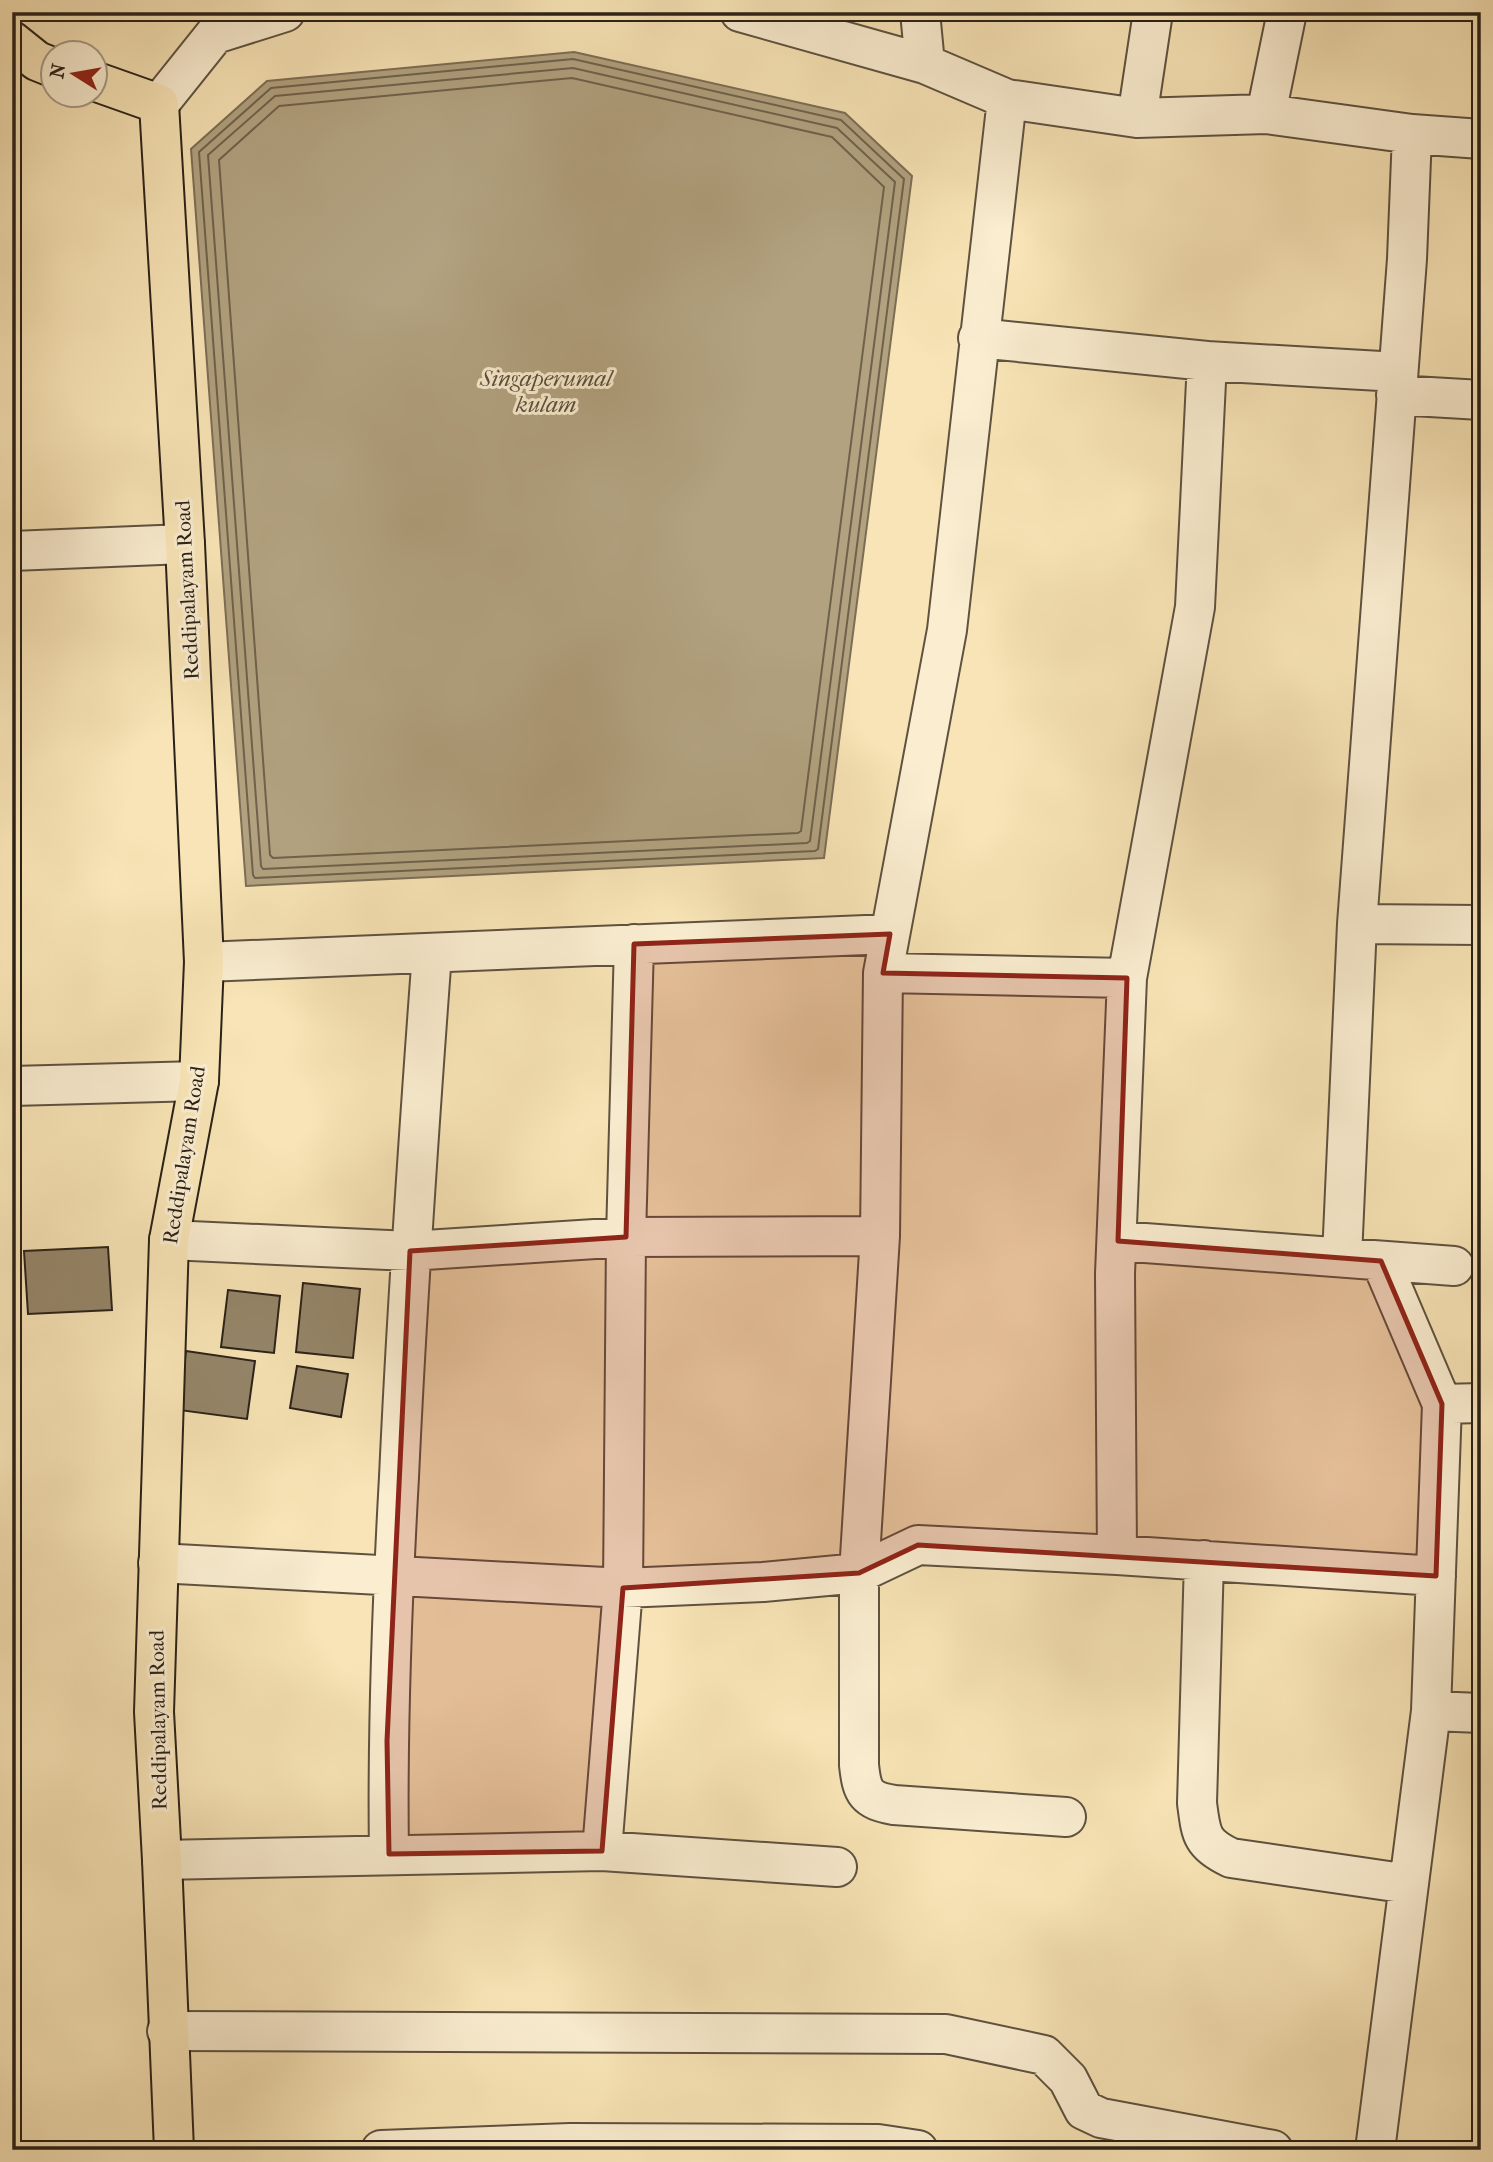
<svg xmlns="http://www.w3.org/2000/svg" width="1493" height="2162" font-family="'IM FELL French Canon',serif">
<rect width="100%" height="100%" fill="#f8e4b6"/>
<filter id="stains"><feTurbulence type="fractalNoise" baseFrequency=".00286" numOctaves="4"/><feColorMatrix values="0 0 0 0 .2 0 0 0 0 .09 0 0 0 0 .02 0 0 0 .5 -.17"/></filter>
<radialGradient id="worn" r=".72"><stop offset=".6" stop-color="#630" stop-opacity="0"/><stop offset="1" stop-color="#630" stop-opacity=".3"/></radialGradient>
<path fill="#b2a280" stroke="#7c6e56" stroke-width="2" d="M574 52 845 113 912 176 824 858 246 886 191 149 267 81Z"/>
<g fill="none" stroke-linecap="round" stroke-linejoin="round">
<path stroke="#6e624c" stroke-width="2" d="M573 59 841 120 904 179 818 849 815 851 255 878 253 875 199 152 271 88Z
M573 68 837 128 895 182 810 841 807 843 263 869 261 866 208 155 275 96Z
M572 78 832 137 884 187 801 831 798 833 273 858 270 855 219 160 279 106Z"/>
</g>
<path fill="#95866a" stroke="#2a2118" stroke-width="2" d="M108 1247 112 1310 28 1314 24 1251Z
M303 1283 360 1289 353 1358 296 1352Z
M228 1290 280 1296 274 1353 221 1347Z
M186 1351 255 1361 247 1419 179 1410Z
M297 1366 348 1374 341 1417 290 1408Z"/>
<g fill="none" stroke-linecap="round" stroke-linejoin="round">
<g stroke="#5e5240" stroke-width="42">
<path id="minor" d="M740 12 925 64
M920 12 925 64 1007 99 1137 118 1266 114 1412 134 1481 139
M159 104 215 34 285 12
M1266 114 1287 12
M1137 118 1153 12
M1412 134 1407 259 1357 924 1481 925
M978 338 1207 361 1195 607 1127 978 1115 1274 1117 1555
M1207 361 1398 372
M1396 395 1481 400
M12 551 185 544
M204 962 890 934
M883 973 1127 978
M12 1086 199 1081
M880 1236 859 1573V1765C862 1793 866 1800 894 1805L1066 1817
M169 1240 410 1251 626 1237 880 1236 883 973 947 630 1007 99
M1118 1241 1454 1266
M1342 1257 1357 924
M1442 1404 1481 1403
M1204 1560 1197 1803C1201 1834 1201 1844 1231 1858L1409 1884
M158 1563 623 1588 763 1582 859 1573 918 1545 1117 1555 1436 1576
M1431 1711 1481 1713
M602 1851 623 1588 626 1237 634 944
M389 1854C387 1728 392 1603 399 1477 407 1302 419 1128 432 953
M162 1860 602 1851 837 1867
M167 2031 946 2034 1044 2055 1068 2079 1084 2110 1101 2118 1273 2150
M381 2150 570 2143 878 2144 918 2150
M1375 2150 1431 1711 1442 1404 1381 1261"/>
</g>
<g stroke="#2a2118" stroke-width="42">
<path id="major" d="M12 41 37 61 52 67
M94 81 159 104 185 544 204 962 199 1081 169 1240 154 1712 162 1860 174 2150"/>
</g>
<use href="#minor" stroke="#faedd0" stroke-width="38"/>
<use href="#major" stroke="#f8e4b6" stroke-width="38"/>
</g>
<path fill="#8f2418" fill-opacity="0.2" stroke="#8f2418" stroke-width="5" stroke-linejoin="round" d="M890 934 883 973 1127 978 1118 1241 1381 1261 1442 1404 1436 1576 918 1545 859 1573 623 1588 602 1851 389 1854 387 1741 410 1251 626 1237 634 944Z"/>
<g text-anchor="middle" stroke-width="6" stroke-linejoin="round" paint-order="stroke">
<g font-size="21" fill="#2a2118" stroke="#faedd0">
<text transform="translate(187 590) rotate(-93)" y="7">Reddipalayam Road</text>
<text transform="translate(184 1155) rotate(-81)" y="7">Reddipalayam Road</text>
<text transform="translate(158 1720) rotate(-91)" y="7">Reddipalayam Road</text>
</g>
<g font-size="23" font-style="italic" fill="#5a4e3c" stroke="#faedd0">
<text x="546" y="386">Singaperumal<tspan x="546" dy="26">kulam</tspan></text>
</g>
</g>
<rect width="1493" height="2162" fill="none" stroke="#f8e4b6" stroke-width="42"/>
<rect x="14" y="14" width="1465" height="2134" fill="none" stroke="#2a2118" stroke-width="3.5"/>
<rect x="21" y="21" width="1451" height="2120" fill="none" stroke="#2a2118" stroke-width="2"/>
<g transform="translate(74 74) rotate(281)"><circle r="33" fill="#faedd0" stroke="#a79b86" stroke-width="2"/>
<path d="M0-5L12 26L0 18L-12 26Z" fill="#8f2418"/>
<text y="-10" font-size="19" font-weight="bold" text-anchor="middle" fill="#2a2118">N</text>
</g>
<rect width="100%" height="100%" filter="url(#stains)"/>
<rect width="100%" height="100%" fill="url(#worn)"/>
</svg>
